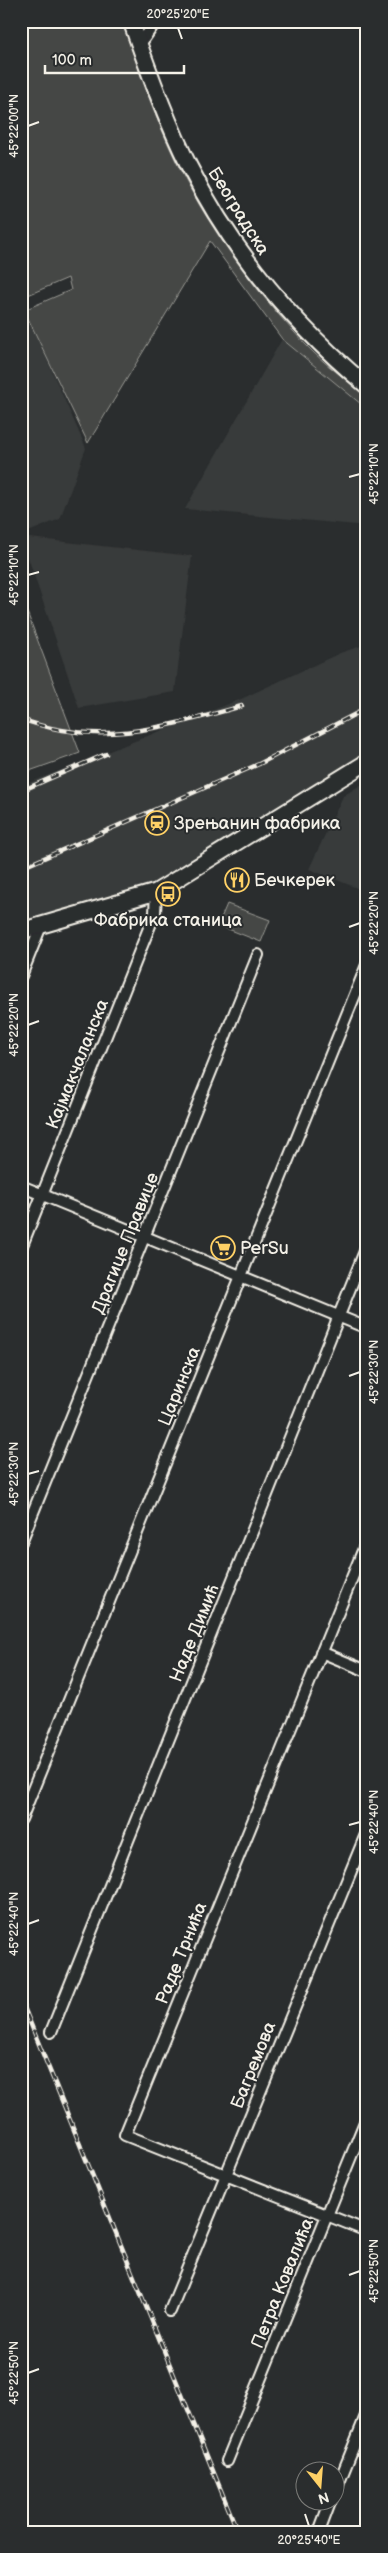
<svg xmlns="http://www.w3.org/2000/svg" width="388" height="2553" font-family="'Balsamiq Sans',sans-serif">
<rect width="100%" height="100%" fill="#2a2d2e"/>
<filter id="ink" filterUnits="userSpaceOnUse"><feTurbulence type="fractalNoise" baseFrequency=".02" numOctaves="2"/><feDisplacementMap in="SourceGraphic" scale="10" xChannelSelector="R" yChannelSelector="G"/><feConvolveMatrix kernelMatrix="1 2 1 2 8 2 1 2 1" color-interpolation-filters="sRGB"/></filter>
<g filter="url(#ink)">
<path fill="#373a3a" d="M21 301 86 448 60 519 21 535Z
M282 339 367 409V526L185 509Z
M21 537 192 556 175 692 79 708Z
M367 644V753L155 883 21 921V786L241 699 340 653Z
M367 781V892L309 869 343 796Z"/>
<path fill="#444645" stroke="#9c9c96" d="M21 21H122C138 68 154 115 175 159 206 225 256 292 306 345 324 364 347 380 367 396V409L282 339 210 241 88 443 24 310 71 290 68 278 21 298Z
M21 596 80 753 21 774Z
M227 904 270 920 261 942 218 925Z"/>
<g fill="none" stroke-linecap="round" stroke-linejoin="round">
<g stroke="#f4f1e8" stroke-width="14">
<path id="minor" d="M139 46 156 21
M21 976 41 926
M21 1186 367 1328
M21 1248 155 913 156 892
M367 1541 125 2135 367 2231
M21 1542 258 955
M321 1652 367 1671
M21 1819 367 965
M51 2032 367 1246
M170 2311 367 1832
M227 2461 367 2117
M336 2490 367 2413
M319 2532 331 2500"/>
</g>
<g stroke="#f4f1e8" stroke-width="19">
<path id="primary" d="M131 21C148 70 166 120 189 166 232 251 294 325 367 386
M21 931 156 892 367 762"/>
</g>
<use href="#minor" stroke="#2a2d2e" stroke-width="10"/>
<use href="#primary" stroke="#2a2d2e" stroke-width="15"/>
<g stroke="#f4f1e8" stroke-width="4.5">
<path id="rail" d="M21 719C98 748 166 727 242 706
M21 791 106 754
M21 868 259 764 367 708
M21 2000 238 2532"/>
</g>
<use href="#rail" stroke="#2a2d2e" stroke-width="2.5" stroke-dasharray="8" stroke-linecap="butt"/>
</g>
</g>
<path fill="none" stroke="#f4f1e8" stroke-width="2" d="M178 28 182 39M28 126 39 122M349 477 360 474M28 575 39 572M349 927 360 923M28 1025 39 1021M349 1376 360 1372M28 1474 39 1471M349 1825 360 1822M28 1924 39 1920M349 2275 360 2271M28 2373 39 2369M305 2514 309 2526"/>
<defs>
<g id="station-ring" transform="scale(1.25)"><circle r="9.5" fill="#2a2d2e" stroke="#ffd166" stroke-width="1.5"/><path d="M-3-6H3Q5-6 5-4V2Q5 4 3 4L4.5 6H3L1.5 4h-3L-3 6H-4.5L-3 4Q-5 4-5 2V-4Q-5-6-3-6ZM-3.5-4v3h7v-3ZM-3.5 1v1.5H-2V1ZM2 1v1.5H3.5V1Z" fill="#ffd166"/></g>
<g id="restaurant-ring" transform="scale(1.25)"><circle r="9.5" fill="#2a2d2e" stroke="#ffd166" stroke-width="1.5"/><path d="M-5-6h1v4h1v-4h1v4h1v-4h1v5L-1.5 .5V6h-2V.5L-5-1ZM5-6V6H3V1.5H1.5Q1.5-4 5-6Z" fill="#ffd166"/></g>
<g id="bus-ring" transform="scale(1.25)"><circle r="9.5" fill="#2a2d2e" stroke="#ffd166" stroke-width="1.5"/><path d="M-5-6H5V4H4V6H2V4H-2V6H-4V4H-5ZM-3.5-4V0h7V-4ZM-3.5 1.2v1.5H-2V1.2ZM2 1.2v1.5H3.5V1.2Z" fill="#ffd166"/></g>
<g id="supermarket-ring" transform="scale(1.25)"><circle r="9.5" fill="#2a2d2e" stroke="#ffd166" stroke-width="1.5"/><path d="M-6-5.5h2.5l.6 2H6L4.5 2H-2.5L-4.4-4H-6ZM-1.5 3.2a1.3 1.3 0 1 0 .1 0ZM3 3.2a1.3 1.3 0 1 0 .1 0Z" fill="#ffd166"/></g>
</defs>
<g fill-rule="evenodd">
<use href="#station-ring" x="157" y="823"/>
<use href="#restaurant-ring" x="237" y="880"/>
<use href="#bus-ring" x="168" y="894"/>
<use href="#supermarket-ring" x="223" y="1248"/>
</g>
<g text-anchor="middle" stroke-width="4" stroke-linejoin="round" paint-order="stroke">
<g font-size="18" fill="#f4f1e8" stroke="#2a2d2e">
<text transform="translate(239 211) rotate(58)" y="6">Београдска</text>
<text transform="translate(77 1064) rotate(-68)" y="6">Кајмакчаланска</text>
<text transform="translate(125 1243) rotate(-68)" y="6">Драгице Правице</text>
<text transform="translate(179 1386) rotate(-68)" y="6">Царинска</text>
<text transform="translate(194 1633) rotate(-68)" y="6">Наде Димић</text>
<text transform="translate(181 1953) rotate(-68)" y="6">Раде Трнића</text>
<text transform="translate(253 2065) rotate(-68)" y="6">Багремова</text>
<text transform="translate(282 2283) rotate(-68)" y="6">Петра Ковалића</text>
</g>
<g font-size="18" fill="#f4f1e8" stroke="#2a2d2e" text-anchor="start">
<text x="174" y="829">Зрењанин фабрика</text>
<text x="254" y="886">Бечкерек</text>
<text x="168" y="926" text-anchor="middle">Фабрика станица</text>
<text x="240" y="1254">PerSu</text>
</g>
</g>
<rect width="388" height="2553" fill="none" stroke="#2a2d2e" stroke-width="55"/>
<g transform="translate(320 2486) rotate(163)"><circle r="24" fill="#2a2d2e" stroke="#7b7b78"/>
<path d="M0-4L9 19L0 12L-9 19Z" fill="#ffd166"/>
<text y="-8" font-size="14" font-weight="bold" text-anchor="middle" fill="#f4f1e8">N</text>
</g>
<path d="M45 65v8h139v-8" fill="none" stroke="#f4f1e8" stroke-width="2.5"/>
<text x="52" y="65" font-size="15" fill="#f4f1e8" stroke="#2a2d2e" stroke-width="4" paint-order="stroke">100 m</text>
<rect x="28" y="28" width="332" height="2498" fill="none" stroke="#f4f1e8" stroke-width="2"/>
<g font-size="12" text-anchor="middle" fill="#f4f1e8">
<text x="178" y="18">20°25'20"E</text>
<text transform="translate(14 126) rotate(-90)" y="4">45°22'00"N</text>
<text transform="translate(374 474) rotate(-90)" y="4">45°22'10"N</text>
<text transform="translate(14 575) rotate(-90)" y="4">45°22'10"N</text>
<text transform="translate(374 923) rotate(-90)" y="4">45°22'20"N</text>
<text transform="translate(14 1025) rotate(-90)" y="4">45°22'20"N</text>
<text transform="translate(374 1372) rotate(-90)" y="4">45°22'30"N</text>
<text transform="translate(14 1474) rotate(-90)" y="4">45°22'30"N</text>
<text transform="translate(374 1822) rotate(-90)" y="4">45°22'40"N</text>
<text transform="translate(14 1924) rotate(-90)" y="4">45°22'40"N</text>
<text transform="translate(374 2271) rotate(-90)" y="4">45°22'50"N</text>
<text transform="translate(14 2373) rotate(-90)" y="4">45°22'50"N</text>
<text x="309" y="2544">20°25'40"E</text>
</g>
</svg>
